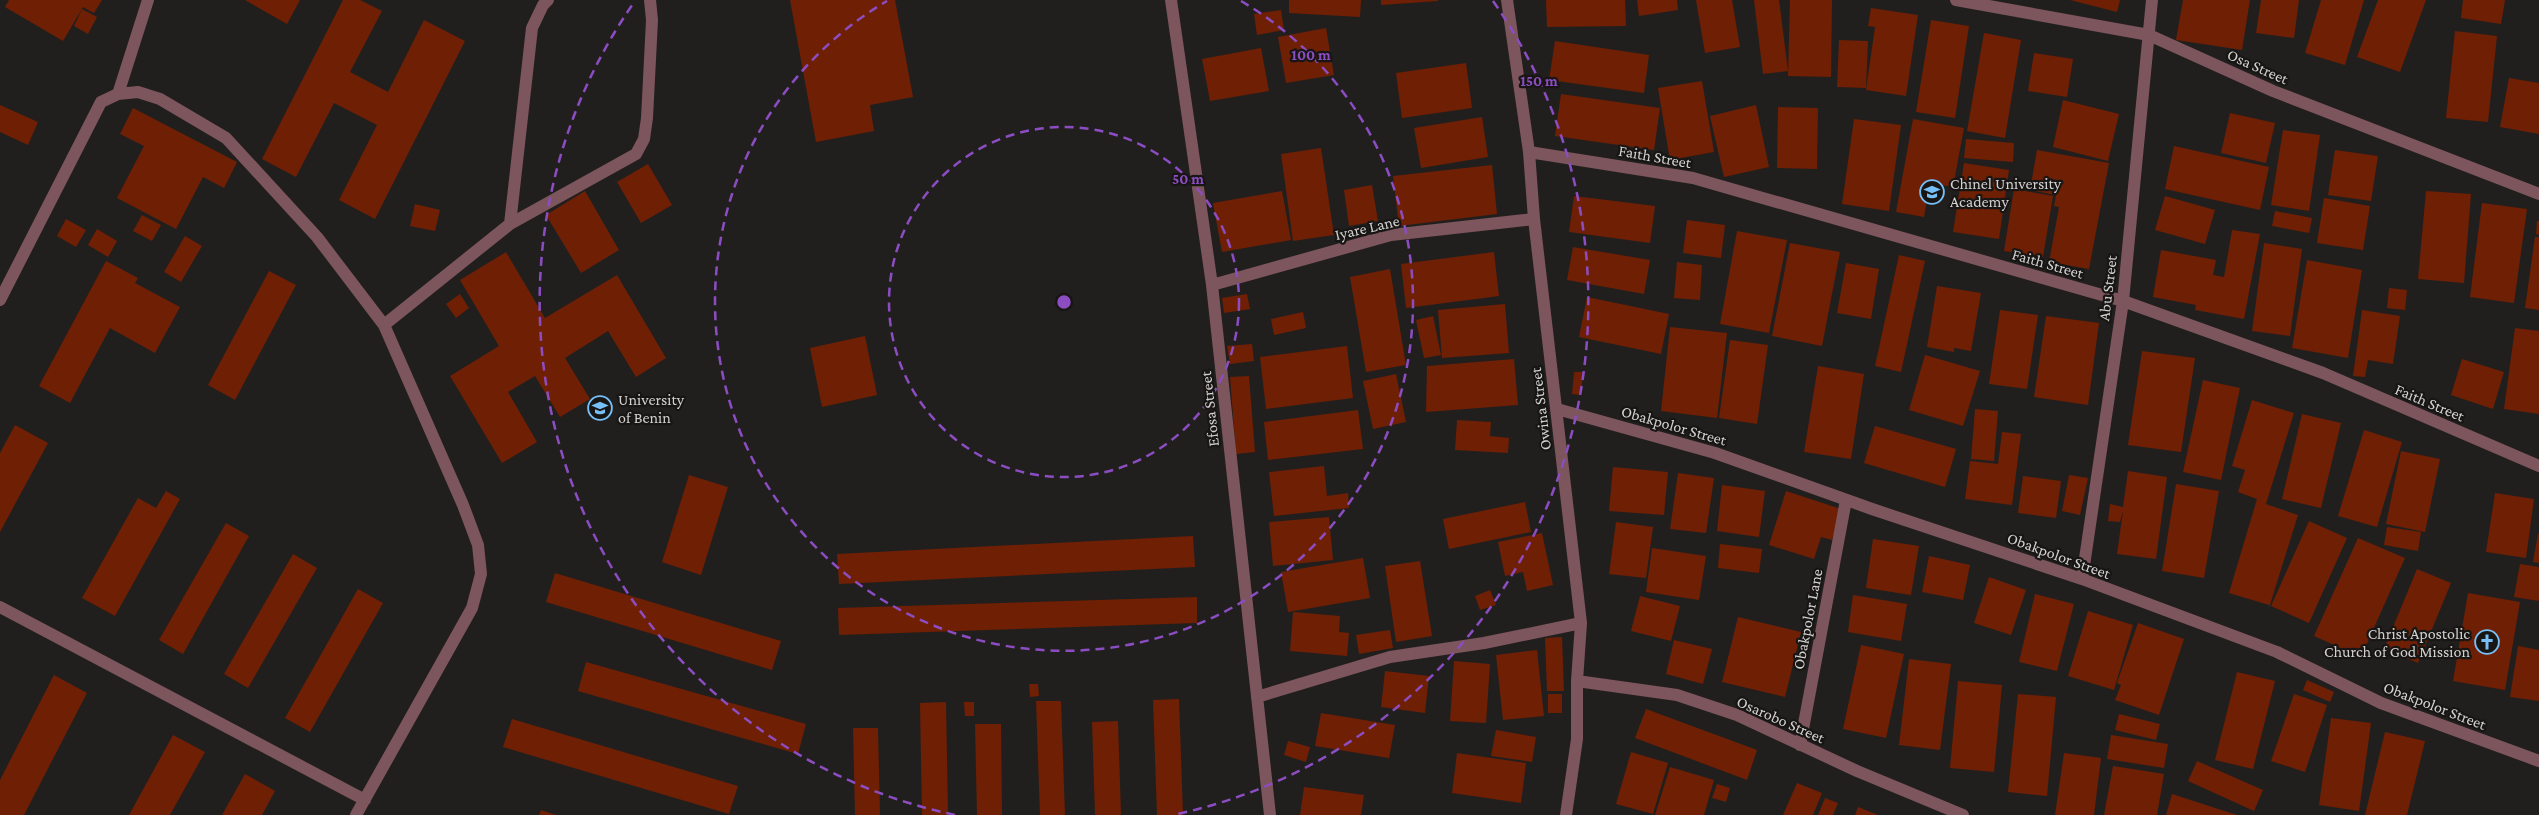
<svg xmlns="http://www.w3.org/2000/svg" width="2539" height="815" font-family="'Crimson Pro',serif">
<rect width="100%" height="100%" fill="#211f1e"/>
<path fill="#6f1f04" d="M9 0H102L94 13 83 7 63 41 5 7Z
M245 0H300L287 24Z
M343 0H360L382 11 350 72 388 92 424 20 465 41 375 219 339 200 377 125 334 103 296 177 262 159Z
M790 0H895L913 97 870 105 874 131 816 142Z
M1289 0H1361L1360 17 1289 13Z
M1381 0H1438V1L1381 5Z
M1546 0H1625L1626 26 1547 27Z
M1637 0H1677L1678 10 1639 16Z
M1696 0H1732L1740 47 1705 53Z
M1754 0H1779L1788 71 1763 74Z
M1790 0H1832L1831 77 1788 76Z
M2070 0H2120L2117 12Z
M2183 0H2250L2242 50 2176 40Z
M2261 0H2299L2294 38 2256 33Z
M2321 0H2364L2345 65 2305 53Z
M2378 0H2426L2400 72 2357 57Z
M2463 0H2505L2501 24 2461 18Z
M1871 8 1918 15 1906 96 1866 90 1875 27 1868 26Z
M82 9 97 17 88 34 74 26Z
M1281 10 1284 30 1257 35 1254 14Z
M1931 20 1969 26 1955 118 1916 112Z
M1326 28 1334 75 1286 83 1278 37Z
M2455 31 2497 36 2488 122 2446 118Z
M1984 33 2021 40 2005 138 1967 131Z
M1839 40 1868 41 1866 88 1837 87Z
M1555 41 1649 55 1644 93 1549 80Z
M1261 48 1269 91 1210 101 1202 59Z
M2034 53 2073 59 2067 97 2028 91Z
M1466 63 1472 108 1402 118 1396 73Z
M2509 78 2539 83V134L2500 127Z
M1702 81 1714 152 1670 160 1658 88Z
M1561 94 1660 108 1654 150 1555 136Z
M2063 100 2119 114 2108 161 2053 147Z
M0 105 38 122 28 145 0 132Z
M1756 105 1769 167 1724 177 1710 116Z
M1778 107 1818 108 1817 169 1777 168Z
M133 108 237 162 224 188 203 177 176 229 117 198 144 146 120 134Z
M2230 113 2275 123 2266 163 2221 153Z
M1482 117 1488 157 1421 168 1414 128Z
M1854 119 1901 125 1889 211 1842 204Z
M1913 119 1964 128 1953 187 1930 183 1924 217 1896 212Z
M2283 130 2320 135 2309 211 2271 205Z
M1966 139 2014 143 2013 162 1964 158Z
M2174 146 2269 167 2260 210 2165 189Z
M1321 148 1334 235 1293 241 1281 154Z
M2037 150 2109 163 2089 269 2049 262 2059 207 2054 206 2056 195 2030 190Z
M2335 150 2378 156 2371 201 2328 195Z
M1964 163 2009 170 1999 239 1953 232Z
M648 164 672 205 641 223 617 182Z
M1492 165 1497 214 1399 226 1393 176Z
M1372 185 1378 221 1349 226 1344 190Z
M2014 189 2053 196 2043 257 2004 251Z
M585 191 619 250 581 273 546 215Z
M1282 191 1291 240 1222 252 1213 203Z
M2426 191 2471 194 2464 283 2418 279Z
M1574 196 1655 206 1650 243 1569 232Z
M2165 196 2215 210 2205 244 2155 230Z
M2324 198 2370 206 2363 250 2317 243Z
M2482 203 2527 209 2514 303 2470 297Z
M415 204 440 210 435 231 410 226Z
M2275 211 2312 218 2309 233 2272 226Z
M142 215 161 225 152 241 133 231Z
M66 219 86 230 76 247 57 236Z
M1687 220 1725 225 1721 258 1683 253Z
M2537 221H2539V235L2536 234Z
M97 229 117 241 108 257 88 245Z
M2232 230 2260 234 2244 319 2195 310 2196 305 2153 297 2161 250 2216 260 2213 275 2224 277Z
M1737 231 1787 240 1769 333 1720 324Z
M185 236 202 246 181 282 164 272Z
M2535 237H2539V310L2525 308Z
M1790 243 1840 252 1822 346 1772 336Z
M2264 243 2302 249 2290 336 2252 331Z
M1573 247 1650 260 1644 294 1567 280Z
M506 252 545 318 617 275 666 358 636 377 608 331 565 358 590 399 560 417 535 376 508 392 537 442 502 463 450 376 499 346 460 280Z
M1494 252 1499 296 1406 308 1401 264Z
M1899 255 1925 261 1901 372 1875 366Z
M2307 260 2362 270 2348 358 2292 348Z
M106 261 138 278 135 283 180 307 155 353 110 328 70 403 39 386Z
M1677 262 1702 265 1700 300 1674 298Z
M1846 263 1879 269 1871 319 1837 313Z
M1390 269 1406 365 1366 372 1350 277Z
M269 271 296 285 235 400 208 385Z
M1937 286 1981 293 1971 351 1954 348V352L1927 347Z
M2389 288 2407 290 2405 310 2387 308Z
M460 294 469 308 456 318 446 304Z
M1247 294 1250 309 1224 313 1222 298Z
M1587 297 1669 314 1661 354 1579 337Z
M1505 304 1509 353 1442 358 1438 310Z
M2000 310 2038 315 2027 389 1989 384Z
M2362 310 2400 316 2393 364 2368 360 2365 377 2353 376Z
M1303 312 1306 328 1274 335 1271 319Z
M1433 316 1441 355 1424 358 1416 320Z
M2046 316 2099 323 2088 405 2034 397Z
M1670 327 1727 333 1717 418 1661 411Z
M2515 328 2539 331V414L2504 409Z
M865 336 877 395 822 407 810 348Z
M1730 340 1768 345 1757 424 1719 418Z
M1252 344 1254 361 1230 364 1227 346Z
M1347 346 1353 398 1266 409 1260 357Z
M2142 351 2195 358 2181 452 2128 445Z
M1925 355 1980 371 1963 426 1909 410Z
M1514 359 1518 405 1426 412 1427 366Z
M2462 359 2504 372 2493 409 2451 395Z
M1818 366 1864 374 1851 459 1804 452Z
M1574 372H1583L1581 395 1572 394Z
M1396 374 1406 422 1373 429 1363 381Z
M1249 376 1255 452 1236 454 1230 377Z
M2203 380 2240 388 2221 480 2183 472Z
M2252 400 2294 413 2266 504 2298 515 2269 608V605L2229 593 2257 499 2238 492 2245 470 2232 466Z
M1975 409 1998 411 1994 461 1971 459Z
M1358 410 1363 449 1268 460 1264 422Z
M2302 414 2341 423 2321 508 2282 499Z
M1457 420 1491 422 1490 436 1509 438 1508 453 1455 450Z
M15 425 48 443 0 532V453Z
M1875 426 1956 449 1945 487 1864 463Z
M2364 430 2402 442 2377 527 2338 516Z
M2002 432 2021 434 2012 505 1965 499 1970 461 1998 464Z
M2401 451 2440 459 2425 532 2386 524Z
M1324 466 1327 496 1348 493 1349 508 1274 516 1269 472Z
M1613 467 1668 472 1664 515 1609 511Z
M2128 471 2167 477 2156 559 2117 554 2123 511 2120 522 2108 521 2110 504 2123 507Z
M1678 473 1714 478 1706 533 1670 529Z
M689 475 728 487 701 575 662 562Z
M2069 475 2088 478 2080 515 2062 511Z
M2023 476 2061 481 2056 518 2018 513Z
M2176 484 2219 491 2204 578 2162 571Z
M1722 485 1765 491 1759 537 1717 531Z
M166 491 180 499 115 616 82 598 138 498 156 508Z
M1786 491 1841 509 1832 540 1821 537 1814 559 1769 545Z
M2495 493 2534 499 2526 558 2486 552Z
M1525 502 1531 532 1449 549 1443 519Z
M1329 517 1333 560 1273 566 1269 522Z
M2309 521 2347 538 2309 623 2271 606Z
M1616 522 1653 527 1646 578 1609 574Z
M226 523 249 536 183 654 159 640Z
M2387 527 2421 532 2418 551 2384 545Z
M1542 533 1553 585 1527 591 1523 572 1505 576 1498 542Z
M2538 534H2539V563L2533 562Z
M1193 536 1195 567 839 584 837 554Z
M2358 538 2405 558 2361 657 2314 636Z
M1873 539 1919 546 1911 595 1866 588Z
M1720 544 1762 549 1759 573 1718 568Z
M1652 548 1706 556 1699 600 1646 592Z
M293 554 317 568 248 688 224 674Z
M1929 556 1970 565 1963 600 1922 592Z
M1363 558 1370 598 1288 612 1281 572Z
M1420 561 1432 636 1396 642 1385 566Z
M2520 564 2539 567V601L2514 597Z
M2417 569 2451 583 2418 663 2384 649Z
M555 573 781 641 772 670 546 602Z
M1989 577 2026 590 2011 635 1974 623Z
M358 589 383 603 310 732 285 718Z
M1490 590 1496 605 1480 610 1475 596Z
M2468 593 2520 602 2505 690 2453 681Z
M2035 594 2074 604 2057 671 2019 662Z
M1853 595 1907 604 1901 641 1848 632Z
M1640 596 1680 606 1671 641 1631 631Z
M1197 597V623L839 635 838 608Z
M2088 611 2133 625 2114 690 2068 676Z
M1293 612 1340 616 1339 632 1349 633 1347 656 1290 651Z
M1738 617 1801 632 1785 697 1722 682Z
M2138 623 2184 639 2159 715 2115 700 2121 685 2117 683Z
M1390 630 1393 648 1359 654 1356 635Z
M1562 637 1564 691H1547L1545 638Z
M1674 640 1712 649 1703 684 1666 674Z
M1861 645 1904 654 1886 738 1843 729Z
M2518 646 2539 650V701L2510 697Z
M1537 650 1544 716 1503 720 1496 655Z
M1909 659 1951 664 1940 750 1899 745Z
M1454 661 1490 664 1486 723 1450 721Z
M586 662 806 724 798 754 578 691Z
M1385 671 1429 676 1425 713 1381 707Z
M2237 672 2275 681 2253 769 2215 760Z
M54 675 87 693 24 815H0V780Z
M2307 680 2334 692 2330 702 2303 690Z
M1958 681 2002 685 1994 772 1950 768Z
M1029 684H1038L1039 696 1030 697Z
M1548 694H1562V713H1548Z
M2018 694 2056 697 2047 796 2008 792Z
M2294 694 2327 705 2305 772 2271 761Z
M1179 699 1183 815H1157L1153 700Z
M1036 701H1061L1065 815H1040Z
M946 702 948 815H922L920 703Z
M964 702H974V716H965Z
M1646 709 1757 750 1747 780 1635 738Z
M1321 713 1395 725 1389 758 1315 746Z
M2119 714 2160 724 2156 740 2115 730Z
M2331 718 2371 723 2359 811 2319 805Z
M512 719 738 786 729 814 503 747Z
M1118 721 1121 815H1095L1092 722Z
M975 724H1001L1002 815H977Z
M853 728H878L880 815H855Z
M1496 730 1536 737 1532 762 1491 756Z
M2385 732 2425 741 2407 815H2365Z
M173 735 205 752 170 815H129Z
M2111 735 2168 744 2164 768 2107 759Z
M1288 741 1310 747 1306 762 1284 755Z
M1631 752 1668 763 1653 814 1616 804Z
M1457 753 1526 763 1521 803 1452 793Z
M2064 753 2101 758 2094 815H2055Z
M2197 761 2263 790 2254 811 2188 781Z
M2113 766 2164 774 2157 815H2104Z
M1670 767 1714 780 1704 815H1655Z
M245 774 275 791 262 815H222Z
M1797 783 1822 793 1813 815H1783Z
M1717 784 1730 788 1726 802 1712 798Z
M1304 787 1364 795 1361 815H1300Z
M2172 794 2237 815H2166Z
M1825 798 1838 803 1833 815H1818Z
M1858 807 1878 815H1855Z
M541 810 556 815H539Z"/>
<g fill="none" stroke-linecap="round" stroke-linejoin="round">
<path stroke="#7d555c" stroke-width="12" d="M1171 0 1212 285 1270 815
M1507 0 1529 152 1534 219 1581 623 1577 681V739L1566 815
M1956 0 2149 35 2273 91 2539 194
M118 94 148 0
M1529 152 1693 178 2123 301 2323 373 2539 466
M510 224 532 28 543 5 548 0
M1212 285 1391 235 1534 219
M0 300 101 102 118 94 138 92 160 99 226 138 317 237 384 325 463 505 478 545 481 574 472 608 356 815
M384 325 510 224 636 154 644 139 647 118 652 20 650 0
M1557 409 1715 453 1872 509 2082 579 2277 652 2381 703 2539 761
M2082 579 2123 301 2152 0
M0 607 365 800
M1577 681 1677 695 1737 715 1857 771 1963 815
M1257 697 1390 657 1484 643 1581 623
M1800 745 1846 500"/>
</g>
<g fill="none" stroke="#8c4dc2" stroke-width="2.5" stroke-dasharray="9 6">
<circle cx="1064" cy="302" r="175"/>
<path d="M1241 1A349 349 0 1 1 887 1"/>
<path d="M955 815A524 524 0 0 1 635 1M1493 1A524 524 0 0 1 1173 815"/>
</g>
<defs>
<g id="school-ring" transform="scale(1.25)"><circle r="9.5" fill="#181614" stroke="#77bff7" stroke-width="1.5"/><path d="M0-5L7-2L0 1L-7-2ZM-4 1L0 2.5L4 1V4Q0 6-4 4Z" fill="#77bff7"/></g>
<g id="university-ring" transform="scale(1.25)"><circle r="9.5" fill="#181614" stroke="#77bff7" stroke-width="1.5"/><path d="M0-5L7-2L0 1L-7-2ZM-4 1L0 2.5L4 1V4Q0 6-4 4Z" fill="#77bff7"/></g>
<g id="church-ring" transform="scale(1.25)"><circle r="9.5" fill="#181614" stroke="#77bff7" stroke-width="1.5"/><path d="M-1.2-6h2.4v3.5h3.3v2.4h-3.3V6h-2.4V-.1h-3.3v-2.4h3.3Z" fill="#77bff7"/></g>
</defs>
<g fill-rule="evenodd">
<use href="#school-ring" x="1932" y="192"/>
<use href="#university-ring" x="600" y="408"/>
<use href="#church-ring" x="2487" y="642"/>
</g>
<g text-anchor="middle" stroke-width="4.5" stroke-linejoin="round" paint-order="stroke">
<g font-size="16" fill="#d2d1d0" stroke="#181614">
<text transform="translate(2258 66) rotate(24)" y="6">Osa Street</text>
<text transform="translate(1655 156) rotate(10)" y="6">Faith Street</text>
<text transform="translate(1367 227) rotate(-13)" y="6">Iyare Lane</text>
<text transform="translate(2048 263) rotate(16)" y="6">Faith Street</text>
<text transform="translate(2107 288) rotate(-83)" y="6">Abu Street</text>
<text transform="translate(2430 402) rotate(23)" y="6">Faith Street</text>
<text transform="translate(1209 409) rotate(-96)" y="6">Efosa Street</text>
<text transform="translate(1540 409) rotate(-97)" y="6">Owina Street</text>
<text transform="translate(1674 425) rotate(16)" y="6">Obakpolor Street</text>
<text transform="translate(2059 555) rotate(20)" y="6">Obakpolor Street</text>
<text transform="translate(1807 619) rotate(-79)" y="6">Obakpolor Lane</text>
<text transform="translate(2435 705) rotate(21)" y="6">Obakpolor Street</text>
<text transform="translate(1781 719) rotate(24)" y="6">Osarobo Street</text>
</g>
<g font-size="16" fill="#d2d1d0" stroke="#181614" text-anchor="start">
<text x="1950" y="189">Chinel University<tspan x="1950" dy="18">Academy</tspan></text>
<text x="618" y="405">University<tspan x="618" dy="18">of Benin</tspan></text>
<text x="2470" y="639" text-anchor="end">Christ Apostolic<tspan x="2470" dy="18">Church of God Mission</tspan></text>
</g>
</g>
<circle cx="1064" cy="302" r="8" fill="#8c4dc2" stroke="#181614" stroke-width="2.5"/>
<g font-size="15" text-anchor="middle" font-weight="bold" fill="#8c4dc2" stroke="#181614" stroke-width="4.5" stroke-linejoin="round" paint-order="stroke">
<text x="1311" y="60">100 m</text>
<text x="1539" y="86">150 m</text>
<text x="1188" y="184">50 m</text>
</g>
</svg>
